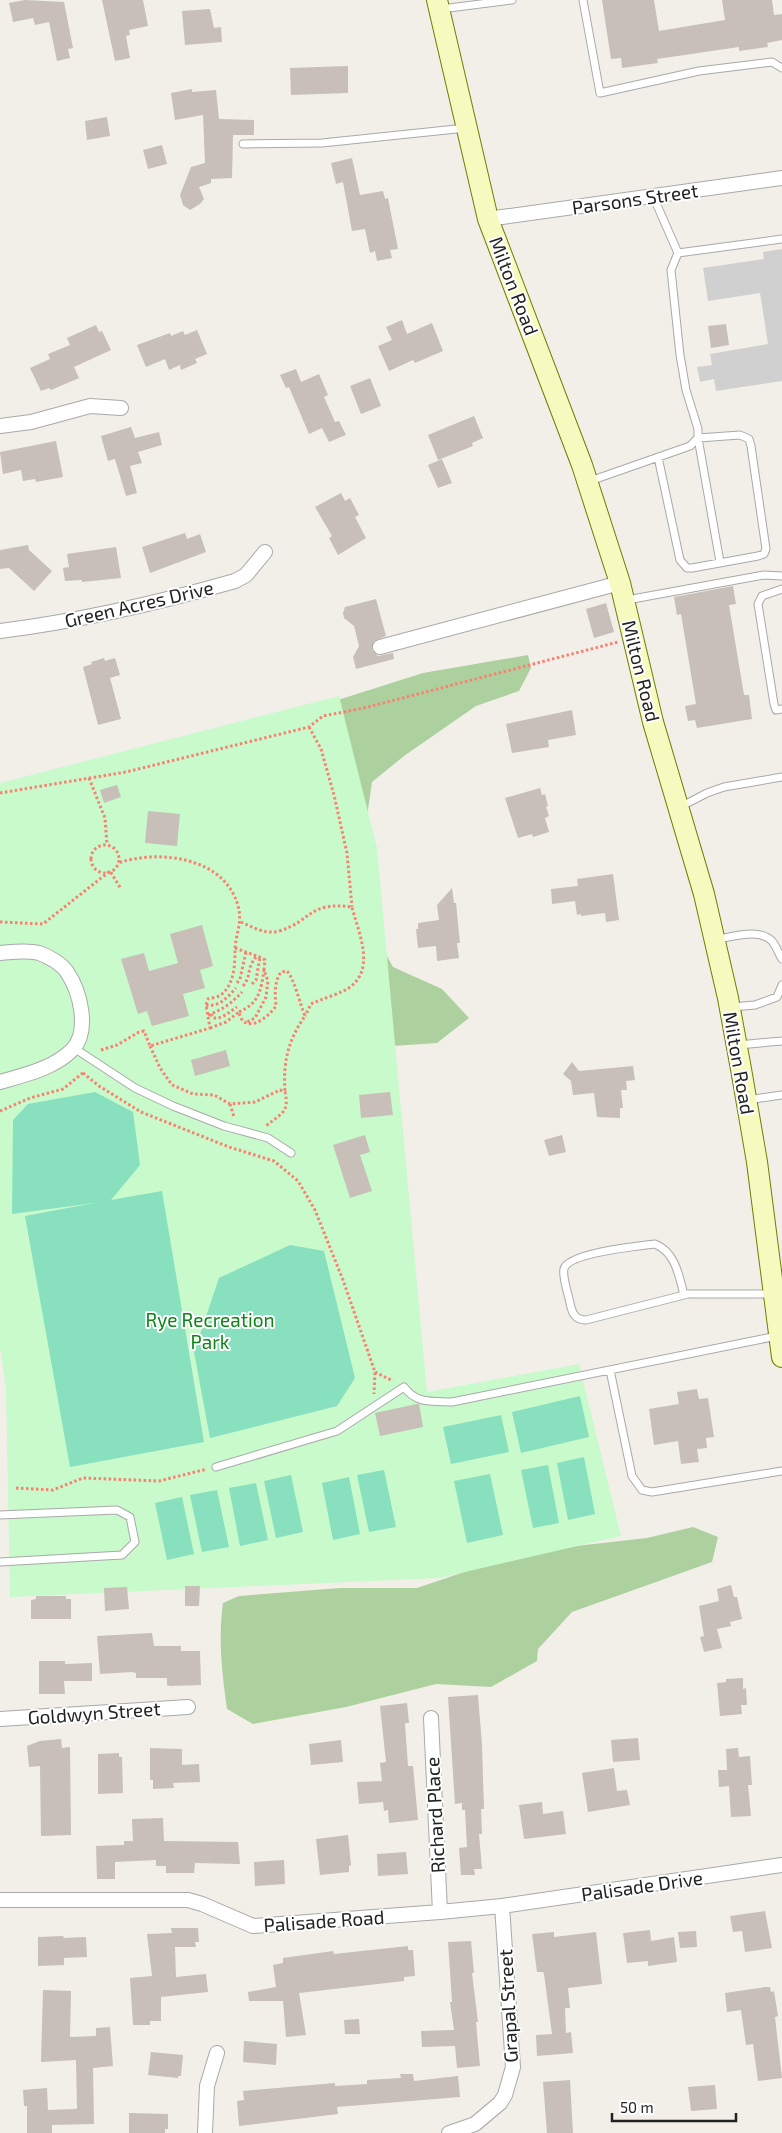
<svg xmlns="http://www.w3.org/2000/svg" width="782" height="2133" font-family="'Exo 2',sans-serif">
<rect width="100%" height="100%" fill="#f2efe9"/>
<path fill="#d0d0d0" d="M782 249V381L716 391 714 379 700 382 697 367 712 365 710 354 768 344 760 293 708 301 703 268 764 259 763 252Z"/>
<path fill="#add19e" d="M528 655 531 668 519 691 476 706 404 756 372 782 355 898 393 967 442 989 469 1018 437 1043 364 1048 156 750 228 725 341 699 423 673Z
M693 1527 718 1537 712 1562 572 1612 538 1649 537 1661 491 1687 436 1684 346 1707 253 1724 227 1709C222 1673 218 1639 223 1603L239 1596 340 1588H417L523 1552 647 1538Z"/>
<path fill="#c8facc" d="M339 696 377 848 427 1392 579 1364 621 1536 439 1578 10 1597 6 1389 0 1347V783Z"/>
<path fill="#88e0be" d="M95 1092 133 1112 140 1165 111 1200 162 1191 204 1442 70 1467 25 1216 94 1203 12 1214 13 1120 28 1104Z
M290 1245 324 1251 355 1378 337 1406 210 1438 194 1352 219 1278Z
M580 1396 589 1437 521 1453 512 1412Z
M501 1415 509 1452 451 1464 443 1427Z
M584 1457 595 1514 568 1520 557 1463Z
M548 1465 559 1523 533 1528 521 1470Z
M384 1470 396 1527 369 1532 357 1475Z
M490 1474 503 1535 467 1543 454 1481Z
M291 1475 303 1532 276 1538 264 1481Z
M349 1477 360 1534 333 1540 322 1483Z
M256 1483 268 1540 240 1546 229 1488Z
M217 1490 229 1547 202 1552 190 1495Z
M182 1497 194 1554 167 1560 155 1503Z"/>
<path fill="#c7bfb8" d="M25 0 64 2 73 48 68 49 70 58 57 61 49 22 35 25 33 18 13 22 9 3Z
M102 0H143L148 26 129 30 130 35 126 36 130 58 115 61Z
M602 0H654L659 31 725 20 722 0H772L774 15 782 14V40L767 43 768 47 739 51V47L657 59 658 63 622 68 621 58 611 59Z
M210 9 214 28 221 27 222 42 185 45 182 11Z
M348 66V93L291 95 290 68Z
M192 89V92L216 90 219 119 254 120V135H233L232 178 211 179V183L199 187 204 199 200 204 190 210 183 205 180 195 191 167 205 163 203 115 175 120 171 93Z
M107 117 110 136 87 140 85 121Z
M162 145 167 164 148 169 143 150Z
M352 158 360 195 383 191 385 199 388 198 398 249 390 250 392 258 377 261 375 251 370 253 365 229 352 231 343 182 336 184 331 163Z
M402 320 407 334 432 323 443 351 415 363 413 360 389 371 378 346 392 340 386 327Z
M726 324 729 345 711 348 708 326Z
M96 325 99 332 102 331 111 350 74 367 79 378 51 390 49 388 41 391 30 368 50 359 48 354 70 345 67 338Z
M197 330 207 354 195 359 197 363 181 370 180 365 169 370 165 359 146 367 137 345 170 333 171 336 183 331 185 335Z
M296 369 301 382 319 374 328 395 324 397 335 422 339 421 346 435 329 442 322 428 309 434 289 387 286 388 280 375Z
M370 378 381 406 361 414 350 386Z
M474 416 483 438 472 443 473 446 438 460 428 435Z
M131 427 135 438 159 432 162 445 138 452 142 463 130 466 137 493 126 496 115 459 108 461 101 436Z
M56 441 63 477 36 482 35 479 23 481 21 470 3 474 0 452Z
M442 459 452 483 438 488 428 465Z
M341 493 345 501 350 498 359 515 355 517 366 538 338 555 329 538 332 536 315 507Z
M185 533 187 539 200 534 206 552 150 573 142 547Z
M28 545 29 550 52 571 34 591 9 568 0 569V550Z
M116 547 121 578 82 582V580L65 581 63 568 69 567 67 554Z
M733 586 736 604 729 605 744 695H749L752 719 697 728 695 720 688 721 685 706 696 704 681 614 677 615 674 597Z
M376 599 386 636 374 641 372 650 378 656 393 653 394 659 356 669 353 657 359 646 354 626 344 618 343 613 345 607Z
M606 603 614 632 594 638 586 609Z
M104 658 105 661 115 658 120 675 110 678 121 719 98 725 83 667 92 664 91 662Z
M572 710 576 735 548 740 549 747 512 753 506 724Z
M117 785 121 797 104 803 100 790Z
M540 788 542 795 545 794 548 806 546 807 549 816 545 818 549 832 533 837 532 834 518 838 505 798Z
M148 811 180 814 177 846 145 843Z
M613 874 619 920 606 922 605 913 581 916V914L577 915 575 901 552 904 551 889 578 886 577 879Z
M452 888 454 903H456L460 943H457L459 958 437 961 436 946 418 948 416 929H418V923L439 920 437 905Z
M202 925 213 966 200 970 205 988 183 994 189 1016 152 1026 147 1011 138 1014 121 959 144 953 149 971 178 963 170 934Z
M226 1050 230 1066 195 1076 191 1060Z
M572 1062 579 1071 633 1066 635 1080 626 1081 627 1090H621L623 1108H620V1118L597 1117 594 1093 573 1095 571 1081 563 1074Z
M390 1092 393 1115 361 1118 359 1095Z
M365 1135 370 1152 360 1155 372 1191 350 1198 333 1145Z
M562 1135 566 1152 549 1156 544 1140Z
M697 1389 699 1399 708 1398 714 1437 706 1438 707 1448 697 1449 699 1462 681 1464 678 1441 654 1445 649 1409 679 1404 677 1392Z
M417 1404H419L423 1427 380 1436 375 1413Z
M731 1585 734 1597H737L742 1619 730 1622 731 1626 717 1629 722 1648 704 1652 700 1637 704 1636 699 1606 719 1601 717 1589Z
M185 1586H200L199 1606H185Z
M127 1587 129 1609 105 1611 104 1588Z
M36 1596H66V1599H71V1619H31V1600L36 1599Z
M152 1633 154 1646H181V1651H200L201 1685 170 1686 167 1685V1678H136V1673L132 1672 100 1674 97 1636Z
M39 1661H65V1664L92 1663V1681H64L65 1694H39Z
M743 1678V1689L746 1688 747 1705H741L742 1714 720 1716 717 1683 726 1682V1679Z
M478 1695 482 1745 484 1809H481L482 1834H479L482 1869H474L475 1875H461L459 1848 467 1847 465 1810H462V1803L455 1804 448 1697Z
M407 1703 409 1723H405L406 1738 408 1766H413L418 1820 389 1823 388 1810 384 1811 383 1802 359 1804 357 1782 382 1781 380 1763 386 1762 380 1706Z
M638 1738 640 1760 613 1762 611 1740Z
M61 1739 62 1748 70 1747 71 1835 41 1836 40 1766 29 1767 27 1746 40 1741Z
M341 1740 343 1762 311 1765 309 1744Z
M150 1748 182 1749V1765L199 1764 200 1782 173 1783 174 1788 153 1789V1780H150Z
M738 1748 739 1757 750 1756 752 1785H748L751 1816 731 1817 729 1786 719 1787 718 1770H727L726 1749Z
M119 1753V1757H122L123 1793 98 1794V1754Z
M614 1768 617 1791 627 1790 630 1805 588 1812 582 1773Z
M542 1802 543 1814 563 1811 566 1834 524 1839 519 1805Z
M163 1818 164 1841 238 1842 240 1864 195 1863 194 1873H166V1866H156V1860L115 1862V1879H97L96 1846 124 1845V1841H133L132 1819Z
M348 1835 351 1865 349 1866V1872L320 1875 316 1839Z
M406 1852 408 1874 378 1876 377 1854Z
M284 1860 285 1884 255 1886 254 1862Z
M765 1911 772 1948 745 1952 742 1931 733 1932 730 1916Z
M171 1928H198L199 1942H195L196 1947H175L176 1977 206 1974 208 1992 161 1997V2021H150V2025H133L130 1978 152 1976 147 1934 172 1933Z
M650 1930 651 1941 674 1937 677 1962 648 1966V1961L627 1963 623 1933Z
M696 1931 697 1947 680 1948 678 1932Z
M554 1932V1937L596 1932 602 1984 568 1988 570 2008H565L566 2033 571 2032 573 2053 537 2056 536 2035 552 2034 544 1974 543 1972H537L532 1934Z
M63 1936 64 1938 86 1937 87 1957 64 1958V1965L38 1966V1937Z
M471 1941 474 1973H472L478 2022H476L480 2066 457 2068 455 2046 422 2047 421 2031 454 2030 450 2002H452L448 1942Z
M408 1946V1950H413L415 1976 404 1977V1981L299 1993 306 2035 286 2037 283 2001H249L248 1992 276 1987 273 1965 283 1963V1958L333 1951 334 1954Z
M765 1987H770L771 1992 774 1991 778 2016 775 2017 782 2078 758 2081 753 2044 746 2045 741 2010 727 2012 725 1993Z
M43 1990 71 1991 70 2037 96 2036V2028L110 2027 113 2066 93 2068 94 2124 52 2125V2133H27V2106H24L23 2090 47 2088 48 2110 76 2109 77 2108 76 2060 41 2062Z
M359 2019 360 2034H345L344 2020Z
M244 2041 277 2044 276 2065 243 2062Z
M151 2052 183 2055 181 2076H178V2078L148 2075Z
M400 2074H413L414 2081 458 2076 460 2097 337 2107 338 2114 239 2126 237 2101 244 2100 243 2091 335 2083V2086L367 2084V2080L401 2078Z
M570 2080 573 2133H547L543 2082Z
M715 2085 717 2109 691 2111 688 2087Z
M129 2113 168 2114V2129H165V2133H129Z"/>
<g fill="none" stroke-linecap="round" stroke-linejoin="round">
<g stroke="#a9a9a9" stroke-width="9">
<path id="lane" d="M583 0 600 93 699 71 772 62 782 68
M441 9 512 0
M243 144 322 143 466 128
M653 196 678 253
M658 457 680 560 687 568H692L758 556 764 554 766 549 751 446 749 439 740 435 698 438 720 562
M590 481 690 446 698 438V429L686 390 680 355 671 270 678 253 782 239
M782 589 762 596 758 604 774 704 776 710 782 709
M627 600 764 575 782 576
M680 807 707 793 724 787 782 777
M717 939C733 937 759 928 772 941 776 946 779 954 782 959
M732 1007 755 1005 777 997 782 985
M738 1045 782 1041
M74 1048 135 1088 173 1106 224 1126 268 1138 291 1153
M747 1100 782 1095
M684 1295C679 1275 675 1252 655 1244 639 1246 568 1253 564 1269 562 1277 568 1293 570 1303 572 1313 575 1320 586 1320L684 1295 688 1294H771
M610 1370 632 1476 642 1490 652 1492 782 1471
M216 1467 337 1431 404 1387C416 1404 433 1401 452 1402L777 1336
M0 1515 117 1510 130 1517 135 1542 122 1555 0 1562"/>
</g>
<g stroke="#a9a9a9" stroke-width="16">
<path id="street" d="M488 219 782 178
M0 426 31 422 90 406 121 408
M0 631C80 621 158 603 235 581L246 575 265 552
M380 647 620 583
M0 953C12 952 27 950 39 953 48 956 62 964 67 972 80 991 90 1030 73 1049 55 1068 25 1075 0 1082
M431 1718 440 1912
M0 1719 188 1707
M0 1900H188L202 1904 253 1926 440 1912 502 1906 782 1865
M205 2133 207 2086 217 2053
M449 2133 475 2124 500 2103 505 2095 513 2067 502 1906"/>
</g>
<g stroke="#707d05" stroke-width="22">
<path id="secondary" d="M437 0 488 219 582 465 620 583 653 722 704 894 728 998 741 1069 757 1162 782 1357"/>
</g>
<path stroke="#fa8072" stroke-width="3" stroke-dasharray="2.5 2.5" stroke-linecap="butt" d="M309 727 321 749 334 795 347 853 352 907
M89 778 105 818 107 845
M0 793 126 772 309 727 323 716 364 708 618 642
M91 859a14 14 0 1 1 28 0a14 14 0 1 1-28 0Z
M0 922 43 924 110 871 121 889
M241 922C252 927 266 935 279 931 311 922 308 901 352 907 358 932 376 968 350 987 343 993 321 999 311 1004L305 1016
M235 948 262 958 265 960 264 970 268 981 266 997 255 1018 245 1023
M237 983 240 979 246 952
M252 984 256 980 260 957
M243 986C252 975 246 969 256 957
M206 1005C219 1007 227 998 236 988
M239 1012C259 1003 261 991 264 970
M211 1014 213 1018C223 1019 229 1012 237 1007
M208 1015C222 1010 232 1003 242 992
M210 1028 226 1022 239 1012C244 1036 268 1018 276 1006 275 994 274 982 281 972L287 971C294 978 300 1004 305 1016 288 1041 283 1061 285 1092
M150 1046 160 1068 172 1085 193 1094 214 1095 230 1104 255 1102 280 1090 285 1092C290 1113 280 1114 266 1126
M101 1050 117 1045 139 1032 144 1031 150 1046 210 1028 206 1005 208 999C212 998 219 997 222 994 234 984 235 965 235 951 235 935 243 923 238 906 225 857 159 849 118 863
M83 1073 99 1086 141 1112 229 1147 274 1161 298 1181 315 1210 343 1280 375 1372 374 1394
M230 1104 234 1117
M0 1111 30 1098 63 1089 84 1072
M375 1372 393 1381
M16 1488 53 1490 83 1478 159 1481 207 1469"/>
<use href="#lane" stroke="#fff" stroke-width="7"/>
<use href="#street" stroke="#fff" stroke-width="14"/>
<use href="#secondary" stroke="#f7fabf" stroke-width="20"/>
</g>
<g text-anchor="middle" stroke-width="4" stroke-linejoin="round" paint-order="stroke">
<g font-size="19" fill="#222" stroke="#fff">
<text transform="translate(635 199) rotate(-8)" y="7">Parsons Street</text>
<text transform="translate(514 286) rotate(69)" y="7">Milton Road</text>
<text transform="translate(139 604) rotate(-13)" y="7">Green Acres Drive</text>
<text transform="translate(641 671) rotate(76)" y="7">Milton Road</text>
<text transform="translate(739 1063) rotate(80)" y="7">Milton Road</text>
<text transform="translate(94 1713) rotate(-4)" y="7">Goldwyn Street</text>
<text transform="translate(435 1815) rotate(-93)" y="7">Richard Place</text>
<text transform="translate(642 1886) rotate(-8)" y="7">Palisade Drive</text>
<text transform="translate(324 1921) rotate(-4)" y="7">Palisade Road</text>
<text transform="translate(508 2006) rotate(-93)" y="7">Grapal Street</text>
</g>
<g font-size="19" fill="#0c8416" stroke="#fff">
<text x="210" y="1327">Rye Recreation<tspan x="210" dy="22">Park</tspan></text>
</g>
</g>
<path d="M612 2113v8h124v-8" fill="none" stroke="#222222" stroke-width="2.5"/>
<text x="620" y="2113" font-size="15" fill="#222222" stroke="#ffffff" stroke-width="4" paint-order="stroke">50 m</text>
</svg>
